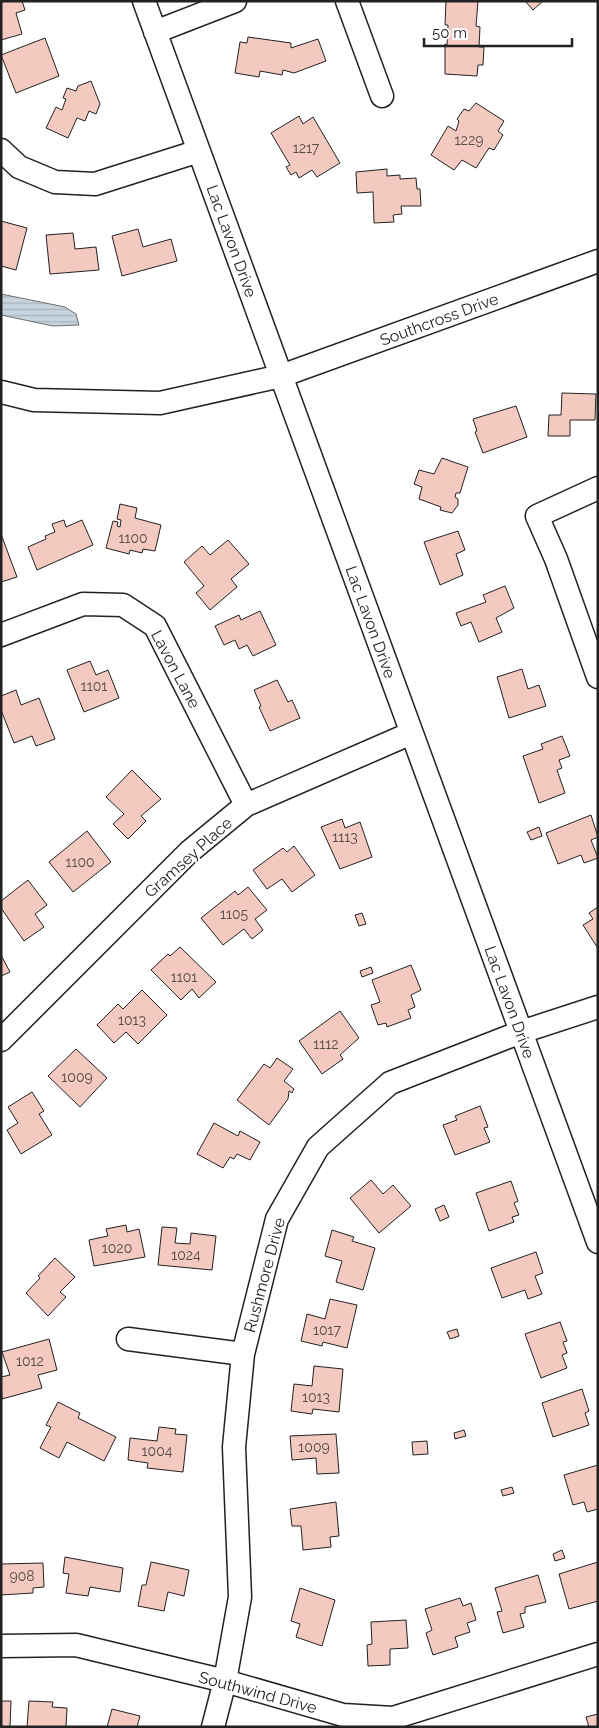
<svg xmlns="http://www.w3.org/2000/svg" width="599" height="1728" font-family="Raleway,sans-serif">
<defs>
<pattern id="water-rules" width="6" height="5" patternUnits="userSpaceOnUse" patternTransform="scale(1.25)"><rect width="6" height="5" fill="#c7d3dd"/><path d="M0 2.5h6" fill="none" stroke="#abb5bd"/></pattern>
</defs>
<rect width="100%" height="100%" fill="#fff"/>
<path fill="url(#water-rules)" stroke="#6f6f6f" d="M1 294 65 307 76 314 79 325 53 326 1 315Z"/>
<path fill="#f3c9c0" stroke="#222" d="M1 1H22L25 10 16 13 22 34 1 40Z
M446 1H478L476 26 480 27 479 47H484L483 65H478L477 76 445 74V44L447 45 448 25H445Z
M525 1H543L533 10Z
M248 37 291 43V48L318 39 326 61 294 73 283 70 282 75 260 71 259 77 235 73 240 42 247 43Z
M45 38 59 76 16 93 1 55Z
M91 81 100 104 96 114 89 111 85 121 77 118 68 138 46 128 56 107 62 110 66 99 63 98 67 88 76 91 78 86Z
M476 103 504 121 498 131 503 135 494 150 489 148 476 168 462 160 454 170 431 155 448 126 456 131 459 121 457 119 464 109 469 111Z
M299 116 303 124 313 117 340 163 317 177 312 170 299 178 296 172 291 175 286 167 290 165 271 133Z
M387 169V176L400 175V179L416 178 417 189H420L421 206H401L402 214 393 215 394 222 374 223 373 192 357 193 356 172Z
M1 221 27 228 16 270 1 266Z
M138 229 143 247 171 239 177 261 122 276 112 236Z
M73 233 75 249 96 247 99 270 50 274 46 235Z
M562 393 596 394 595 420H570V436H548L549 415H561Z
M516 406 527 437 483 453 475 432 477 431 473 419Z
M442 458 468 467 460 493H456L455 497 458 499V505L452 513 440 510 441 507 419 499 422 487 414 484 419 470 434 474Z
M120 504 137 508 135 518 161 525 155 551 143 549 142 553 130 550 129 554 106 548 113 521 118 522 117 526 120 527 121 520 117 519Z
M64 520 66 527 82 520 93 545 37 570 28 547 46 539 45 536 55 532 52 524Z
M458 531 465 550 456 554 463 575 440 585 424 542Z
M1 534 17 577 1 582Z
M228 540 249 564 231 579 237 587 210 610 196 593 204 586 184 562 202 546 210 555Z
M505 586 514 608 496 618 502 632 479 642 471 622 461 626 456 613 486 602 483 595Z
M260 611 276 645 253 656 247 645 239 649 235 640 224 645 215 626 239 615 241 620Z
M90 661 96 675 108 670 119 698 84 712 67 670Z
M522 669 528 689 539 685 546 706 509 718 497 677Z
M277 680 288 702 292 700 300 718 270 731 259 707 261 706 254 690Z
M16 690 21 705 39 698 55 739 36 746 32 736 14 743 1 710V696Z
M562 736 570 756 559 760 562 768 557 770 565 793 539 803 523 756 543 749 541 744Z
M132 770 161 799 141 816 146 821 128 839 113 824 124 814 106 797Z
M591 815 598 837 591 840 598 858 584 863 581 855 558 864 546 833Z
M342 819 345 828 360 822 372 857 340 869 321 827Z
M539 827 542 836 531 840 527 832Z
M87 831 111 862 73 892 49 862Z
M294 846 315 875 292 892 282 879 267 889 253 870 283 848 287 852Z
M28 880 47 905 35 914 44 927 24 941 1 908V901Z
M248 887 267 910 255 919 263 930 252 939 244 929 223 945 201 918 235 891 238 895Z
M598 907V947H597L583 925 593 919 589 913Z
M362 913 366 924 359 926 355 915Z
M180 947 216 982 199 998 192 989 181 1000 151 970 168 954 170 956Z
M1 955 10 972 1 976Z
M411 965 421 990 411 995 415 1007 408 1010 411 1018 387 1027 386 1023 378 1025 371 1005 380 1002 372 980Z
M371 967 373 973 362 977 360 971Z
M142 990 167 1015 138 1044 126 1032 114 1043 97 1025 118 1004 123 1009Z
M340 1011 359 1038 340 1055 343 1059 322 1074 299 1041Z
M76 1049 107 1078 80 1107 48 1076Z
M277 1058 293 1069 284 1081 294 1089 292 1093 289 1091 288 1099 269 1125 237 1100 264 1064 270 1068Z
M32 1092 44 1111 39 1114 52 1135 21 1154 7 1130 18 1123 8 1107Z
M480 1106 488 1127 484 1128 490 1142 455 1155 443 1125 457 1120 455 1116Z
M214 1123 238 1136 240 1131 260 1142 250 1160 237 1154 234 1159 230 1157 223 1168 197 1154Z
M371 1180 383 1194 393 1185 411 1206 379 1233 350 1198Z
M511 1181 518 1201 514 1203 519 1215 512 1217 514 1222 489 1231 476 1193Z
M444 1205 449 1217 440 1221 435 1209Z
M126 1225 127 1232 139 1229 145 1257 94 1266 89 1240 108 1236 106 1229Z
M162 1227 177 1228 175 1243 190 1244 191 1233 216 1236 212 1270 158 1265Z
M332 1230 354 1237 352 1241 375 1248 363 1290 336 1282 342 1261 325 1256Z
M536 1252 543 1273 535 1276 542 1294 528 1299 525 1290 502 1298 491 1268Z
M55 1258 75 1277 60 1292 66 1297 48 1316 26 1293 40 1278 38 1276Z
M330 1299 357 1305 347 1348 323 1342 322 1346 301 1341 307 1314 325 1319Z
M560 1322 567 1341 563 1342 567 1353 562 1355 567 1368 541 1378 525 1334Z
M457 1329 459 1336 450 1339 447 1332Z
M49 1339 57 1370 38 1375 42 1388 2 1399 1 1377 10 1375 2 1352Z
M314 1366 343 1369 339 1412 313 1409 312 1414 291 1411 294 1384 312 1386Z
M582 1389 589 1411 585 1413 589 1425 553 1437 542 1403Z
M58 1402 80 1413 78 1418 116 1437 104 1461 67 1442 59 1458 40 1448 51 1427 46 1425Z
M159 1427 176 1429 175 1434 187 1435 183 1472 147 1468 148 1463 128 1460 130 1438 157 1441Z
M464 1430 466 1436 455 1439 454 1433Z
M336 1434 339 1473 317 1474 316 1458 292 1460 290 1436Z
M427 1441 428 1454 413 1455 412 1442Z
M598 1465V1509L587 1512 584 1502 573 1505 564 1475Z
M512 1487 514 1493 503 1496 501 1490Z
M336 1502 339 1536 330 1537 331 1547 303 1550 301 1526H292L290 1509Z
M562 1550 565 1558 555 1561 553 1554Z
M65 1557 123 1568 120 1592 90 1587 88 1596 66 1593 69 1574 63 1573Z
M151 1562 189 1570 184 1596 168 1592 164 1611 138 1606 142 1585H146Z
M598 1562V1601L569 1609 559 1574Z
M43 1563 44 1587 33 1588V1593L1 1595V1564Z
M538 1575 546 1602 525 1607V1613L520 1614 524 1627 503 1633 497 1612 502 1611 495 1588Z
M300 1588 335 1600 322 1646 296 1637 300 1624 291 1621Z
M460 1598 463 1606 471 1603 476 1620 467 1623 470 1632 455 1637 458 1647 433 1655 426 1633 432 1630 425 1609Z
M406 1620 408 1648 390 1649V1665L368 1666 367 1645 372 1644 371 1622Z
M1 1701H11L10 1727H1Z
M29 1701 53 1702 52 1707 67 1708 66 1727H27Z
M112 1709 140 1716 137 1727H107Z
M598 1714V1727H589L586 1717Z"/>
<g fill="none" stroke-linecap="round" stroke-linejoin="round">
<g stroke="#222" stroke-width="25">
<path id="minor" d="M144 1 598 1242
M347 1 382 96
M155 32 235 1
M1 150 19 167 55 182 95 184 199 151
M1 392 34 400 160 403 281 376 598 261
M598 488 537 516 556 559 598 677
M1 635 83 604 123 605 155 626 246 805
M1 1040 189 852 246 805 407 735 409 726
M128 1339 243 1354
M1 1646 76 1645 225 1681 343 1715 393 1718 598 1654
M213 1727 225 1681 240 1597 234 1447 243 1354 277 1219 318 1147 390 1083 521 1032 598 1007"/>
</g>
<use href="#minor" stroke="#fff" stroke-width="22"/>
</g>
<g text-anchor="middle" stroke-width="4" stroke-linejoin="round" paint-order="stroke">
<g font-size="14" fill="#564c4a">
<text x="469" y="145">1229</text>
<text x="306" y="153">1217</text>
<text x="133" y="543">1100</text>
<text x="94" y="691">1101</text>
<text x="345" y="842">1113</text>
<text x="80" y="867">1100</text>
<text x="234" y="919">1105</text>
<text x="184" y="982">1101</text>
<text x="132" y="1025">1013</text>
<text x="326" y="1049">1112</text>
<text x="77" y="1082">1009</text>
<text x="117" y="1253">1020</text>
<text x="186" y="1260">1024</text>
<text x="327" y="1335">1017</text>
<text x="30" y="1366">1012</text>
<text x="316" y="1402">1013</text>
<text x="314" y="1452">1009</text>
<text x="157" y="1456">1004</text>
<text x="22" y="1581">908</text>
</g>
<g font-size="16" fill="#222" stroke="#fff">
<text transform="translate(232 241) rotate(70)" y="6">Lac Lavon Drive</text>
<text transform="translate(439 319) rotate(-20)" y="6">Southcross Drive</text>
<text transform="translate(371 622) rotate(70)" y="6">Lac Lavon Drive</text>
<text transform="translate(176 669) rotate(62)" y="6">Lavon Lane</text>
<text transform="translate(188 857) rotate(-42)" y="6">Gramsey Place</text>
<text transform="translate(510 1002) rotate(70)" y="6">Lac Lavon Drive</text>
<text transform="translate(264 1275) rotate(-75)" y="6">Rushmore Drive</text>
<text transform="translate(258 1692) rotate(15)" y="6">Southwind Drive</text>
</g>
</g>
<rect width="599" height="1728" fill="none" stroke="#222222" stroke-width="5"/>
<path d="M424 38v8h148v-8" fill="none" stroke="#222222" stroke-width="2.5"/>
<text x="432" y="38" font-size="15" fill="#222222" stroke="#ffffff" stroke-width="4" paint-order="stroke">50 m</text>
</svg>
